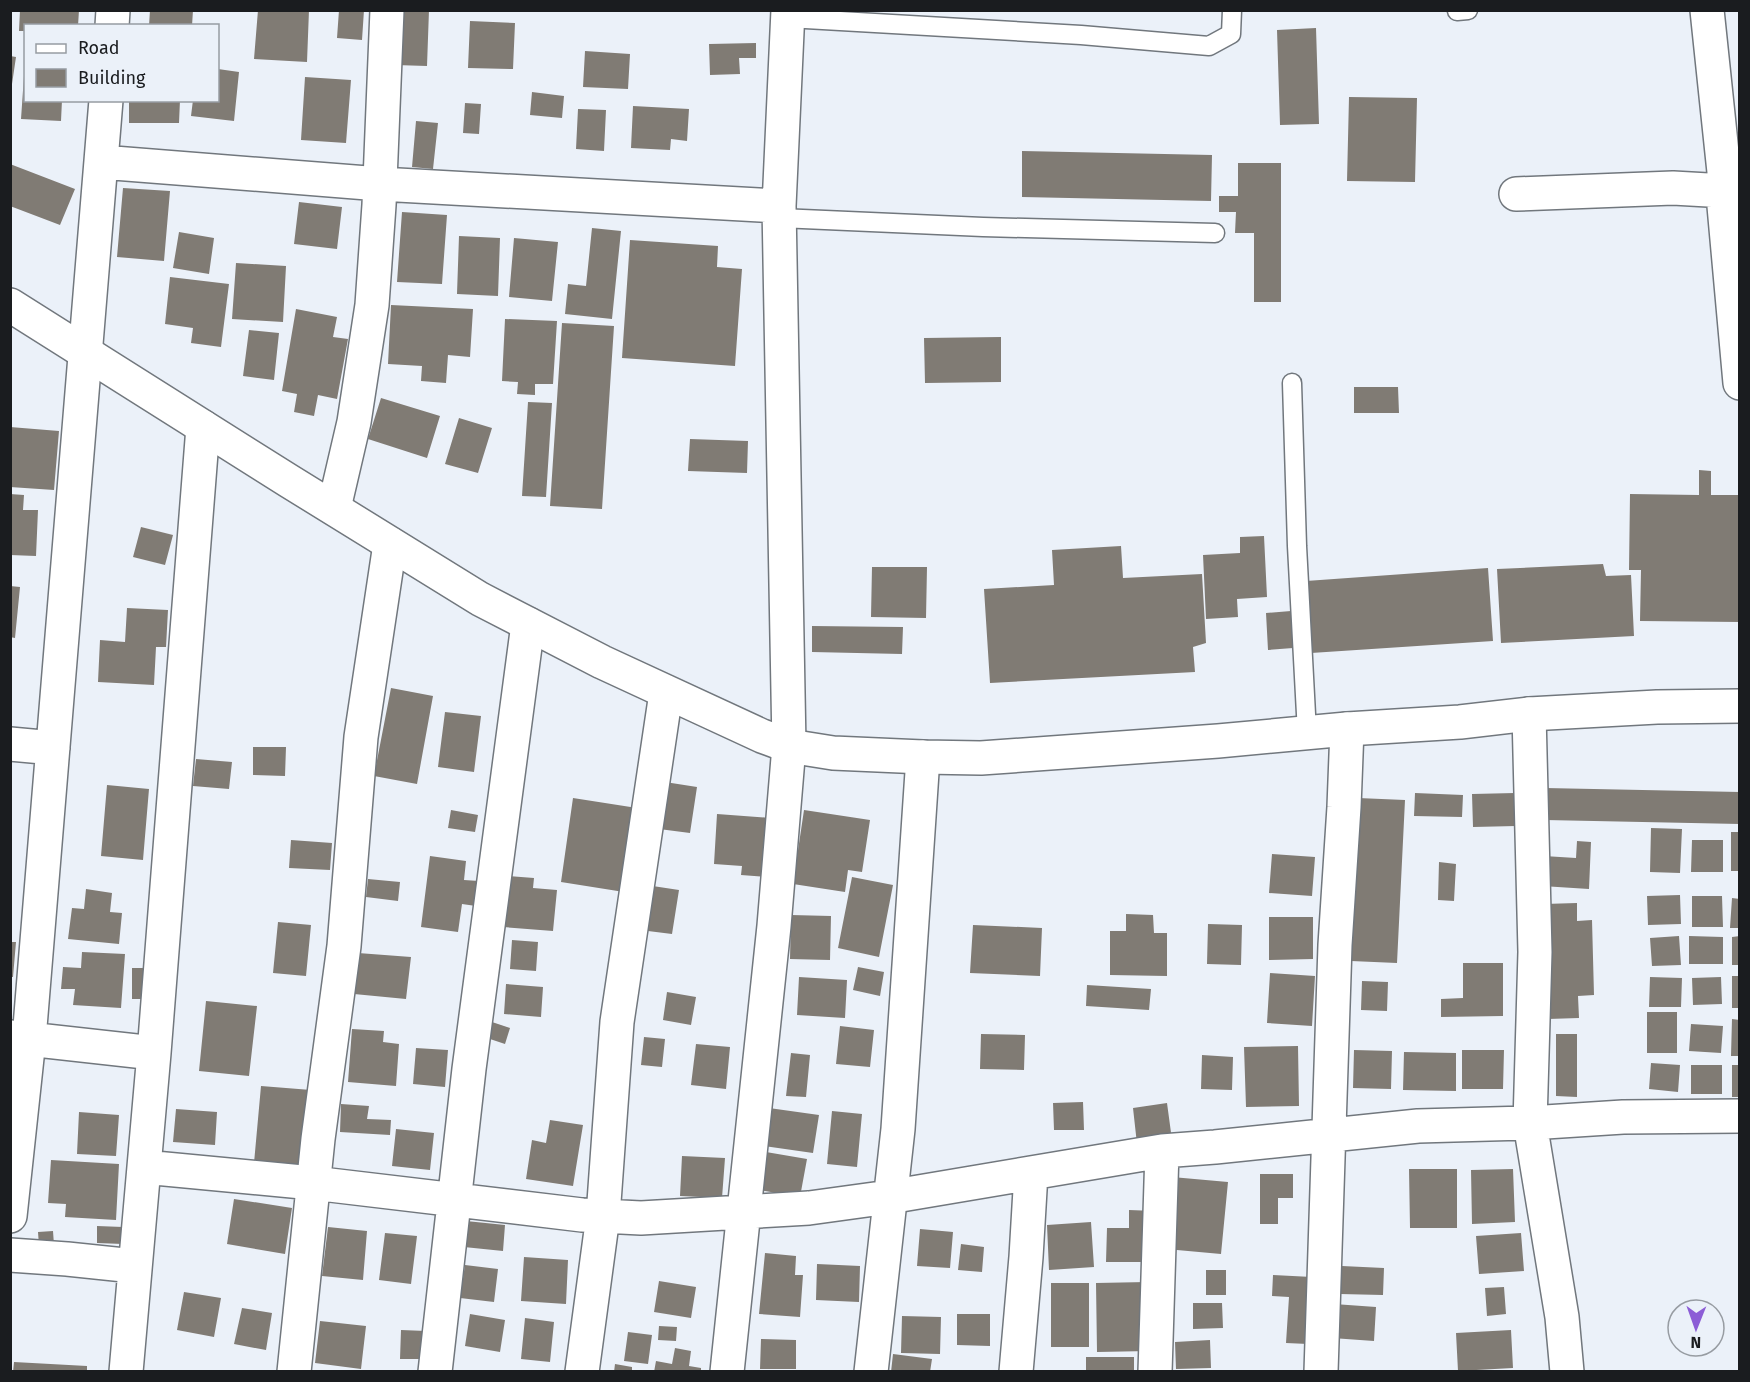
<svg xmlns="http://www.w3.org/2000/svg" width="1750" height="1382" font-family="'Fira Sans',sans-serif">
<rect width="100%" height="100%" fill="#ebf1f9"/>
<path fill="#807b74" d="M20 10H79L78 26H26V31H19Z
M150 10H193L192 26H149Z
M258 10H309L307 62 254 59Z
M339 10H364L362 40 337 38Z
M397 10H429L427 66 395 65Z
M470 21 515 23 513 69 468 68Z
M1316 28 1319 124 1280 125 1277 30Z
M756 43V58H739L740 74 710 75 709 44Z
M585 51 630 54 628 89 583 87Z
M10 56 16 57 12 84H10Z
M218 69 239 72 234 121 191 116 193 100H218Z
M24 76H26V100H62L61 121 21 119Z
M305 77 351 80 346 143 301 140Z
M532 92 564 96 562 118 530 115Z
M1349 97 1417 98 1415 182 1347 181Z
M129 100H180L179 123H129Z
M465 103 481 104 479 134 463 133Z
M633 106 689 109 687 141 671 139 670 150 631 148Z
M578 109 606 110 604 151 576 149Z
M416 121 438 123 433 169 412 167Z
M1022 151 1212 155 1211 201 1022 197Z
M1238 163H1281V302H1254V233H1235L1236 212H1219V196H1238Z
M10 164 75 189 60 225 10 206Z
M123 188 170 191 164 261 117 257Z
M299 202 342 207 337 249 294 244Z
M402 212 447 215 442 284 397 282Z
M592 228 621 231 612 319 565 314 568 284 586 286Z
M179 232 214 238 209 274 173 268Z
M459 236 500 238 498 296 457 294Z
M514 238 558 242 552 301 509 297Z
M630 240 718 246 717 267 742 269 735 366 622 358Z
M236 263 286 266 283 322 232 319Z
M170 277 229 284 221 347 191 343 193 328 165 324Z
M391 305 473 309 470 357 448 355 446 383 421 381 422 366 388 364Z
M296 309 337 317 333 337 348 339 337 399 318 395 314 416 294 412 297 394 282 391Z
M505 319 557 321 553 384H535V395L517 394 518 382 502 381Z
M562 323 614 326 602 509 550 506Z
M249 330 279 333 274 380 243 376Z
M1001 337V382L925 383 924 338Z
M1354 387H1398L1399 413H1354Z
M381 398 440 416 427 458 368 439Z
M528 402 552 403 546 497 522 496Z
M459 418 492 428 478 473 445 464Z
M10 427 59 431 54 490 10 487Z
M690 439 748 441 747 473 688 471Z
M1699 470 1711 471V495H1740V622L1640 621 1641 570H1629L1630 494 1699 495Z
M10 494 24 495 23 510H38L36 556 10 555Z
M141 527 173 535 165 565 133 557Z
M1264 536 1267 597 1237 599 1238 617 1206 619 1203 555 1240 553V537Z
M1121 546 1123 578 1202 574 1206 643 1193 647 1195 672 990 683 984 589 1054 585 1052 550Z
M1603 564 1606 576 1631 575 1634 636 1501 643 1497 569Z
M872 567H927L926 618 871 617Z
M1488 568 1493 641 1311 653 1306 581Z
M10 586 20 587 15 638 10 637Z
M127 608 168 610 166 647H156L154 685 98 682 100 640 125 642Z
M1291 611 1293 648 1268 650 1266 613Z
M812 626 903 627 902 654 812 652Z
M391 688 433 696 417 784 374 776Z
M445 712 481 716 474 772 438 767Z
M253 747H286L285 776 253 775Z
M196 759 232 762 229 789 193 786Z
M665 782 697 787 690 833 659 829Z
M107 785 149 789 143 860 101 856Z
M1545 788 1740 792V824L1545 820Z
M1415 793 1463 795 1462 817 1414 816Z
M1515 793 1516 826 1473 827 1472 794Z
M573 798 637 808 624 892 561 882Z
M1358 798 1405 800 1397 963 1351 961Z
M451 810 478 815 475 832 448 828Z
M804 810 870 820 862 872 848 870 845 892 793 884Z
M717 814 771 818 766 877 741 875 742 866 714 864Z
M1651 828 1682 829 1680 873 1650 872Z
M1731 832H1740V871H1731Z
M291 840 332 843 330 870 289 868Z
M1692 840H1723V872H1691Z
M1577 841 1591 842 1589 889 1542 886 1544 856 1576 858Z
M1272 854 1315 857 1312 896 1269 893Z
M430 856 466 861 464 880 479 881 476 906 462 904 458 932 421 927Z
M1439 862 1456 864 1454 901 1438 900Z
M507 876 534 878 533 888 557 890 553 931 503 927Z
M852 877 893 885 879 957 838 948Z
M368 879 400 882 398 901 366 897Z
M646 885 679 890 672 934 640 930Z
M86 889 112 893 110 912 122 913 119 944 68 939 72 908 84 909Z
M1680 895 1681 924 1648 925 1647 896Z
M1692 896H1722L1723 927H1692Z
M1732 898 1740 899V928H1730Z
M1577 903V921L1592 920 1594 995 1578 996 1579 1018 1548 1019 1544 904Z
M1126 914 1153 915 1154 933H1167V976L1110 975V931H1126Z
M791 915 831 916 830 960 790 959Z
M1269 917H1313V959L1269 960Z
M278 922 311 925 306 976 273 973Z
M1208 924 1242 925 1241 965 1207 964Z
M973 925 1042 928 1040 976 970 973Z
M1679 936 1681 965 1652 966 1650 938Z
M1689 936 1723 937V964H1689Z
M1740 936V965H1732V937Z
M512 940 538 942 536 971 510 969Z
M10 942H16L13 977H10Z
M82 952 125 954 121 1008 73 1005 75 989H61L63 967 81 968Z
M358 953 411 957 406 999 354 994Z
M1463 963H1503V1016L1441 1017V999L1463 998Z
M858 967 884 972 880 996 853 990Z
M132 968H147V999H132Z
M1270 973 1315 976 1312 1026 1267 1023Z
M1732 976H1740V1008H1732Z
M799 977 847 980 845 1018 797 1015Z
M1650 977 1682 978 1681 1007H1649Z
M1721 977 1722 1004 1693 1005 1692 978Z
M1362 981 1388 982 1387 1011 1361 1010Z
M506 984 543 987 541 1017 504 1014Z
M1087 985 1151 989 1149 1010 1086 1006Z
M667 992 696 997 691 1025 663 1020Z
M206 1001 257 1006 249 1076 199 1071Z
M1647 1012H1677V1053H1647Z
M1732 1019 1740 1020V1056H1731Z
M489 1021 510 1028 505 1044 484 1037Z
M1691 1024 1723 1026 1721 1053 1689 1051Z
M840 1026 874 1030 870 1067 836 1064Z
M352 1029 384 1031 383 1042 399 1044 396 1086 348 1082Z
M981 1034 1025 1035 1024 1070 980 1069Z
M1556 1034H1577V1097L1556 1096Z
M644 1037 665 1039 662 1067 641 1065Z
M696 1044 730 1047 726 1089 691 1085Z
M1298 1046 1299 1106 1246 1107 1244 1047Z
M416 1048 448 1050 445 1087 413 1084Z
M1354 1050 1392 1051 1391 1089 1353 1088Z
M1462 1050H1504L1503 1089H1462Z
M1404 1052 1456 1053V1091L1403 1090Z
M791 1053 810 1055 806 1097 786 1096Z
M1202 1055 1233 1057 1232 1090 1201 1089Z
M1651 1063 1680 1065 1678 1092 1649 1089Z
M1691 1065H1722V1094H1691Z
M1732 1065H1740V1097H1732Z
M261 1086 311 1090 305 1167 254 1163Z
M1083 1102 1084 1130H1054L1053 1103Z
M1167 1103 1172 1140 1137 1144 1133 1108Z
M341 1104 369 1106 367 1119 391 1120 390 1135 340 1132Z
M769 1108 819 1115 813 1153 764 1146Z
M176 1109 217 1112 215 1145 173 1142Z
M832 1111 862 1114 857 1167 827 1164Z
M79 1112 119 1115 116 1156 77 1154Z
M550 1120 583 1125 573 1186 526 1179 532 1140 546 1143Z
M396 1129 434 1133 430 1170 392 1166Z
M766 1152 807 1159 800 1197 759 1190Z
M682 1156 725 1158 722 1198 680 1196Z
M51 1160 119 1164 116 1220 65 1217 66 1204 48 1203Z
M1409 1169H1457V1228H1410Z
M1513 1169 1515 1222 1472 1224 1471 1170Z
M1260 1174H1293V1198H1278V1224H1260Z
M1172 1177 1228 1182 1221 1254 1166 1249Z
M234 1199 292 1208 285 1254 227 1244Z
M1129 1210 1155 1211 1154 1262H1106L1107 1228H1129Z
M466 1221 505 1225 503 1251 464 1247Z
M1091 1222 1094 1267 1049 1270 1047 1225Z
M97 1226 123 1227V1244L97 1243Z
M328 1227 367 1231 363 1280 322 1276Z
M920 1229 953 1232 950 1268 917 1266Z
M53 1231 54 1245 39 1246 38 1232Z
M385 1233 417 1236 411 1284 379 1280Z
M1521 1233 1524 1271 1479 1274 1476 1236Z
M961 1244 984 1247 982 1272 958 1270Z
M765 1253 796 1256 795 1275H803L800 1317 759 1314Z
M524 1257 568 1260 566 1304 521 1301Z
M817 1264 860 1266 859 1302 816 1300Z
M465 1265 498 1269 494 1302 460 1298Z
M1342 1266 1384 1268 1383 1295 1340 1294Z
M1206 1270H1226V1295H1206Z
M1273 1275 1312 1277 1308 1344 1286 1343 1289 1297 1272 1296Z
M659 1281 696 1287 691 1318 654 1312Z
M1147 1282 1149 1351 1097 1352 1096 1283Z
M1051 1283H1089V1347H1051Z
M1504 1287 1506 1314 1487 1316 1485 1288Z
M184 1292 221 1298 214 1337 177 1330Z
M1193 1303H1222L1223 1328 1193 1329Z
M1334 1304 1376 1307 1374 1341 1332 1338Z
M242 1308 272 1313 266 1350 234 1344Z
M470 1314 505 1320 500 1352 465 1346Z
M957 1314H990V1346L957 1345Z
M902 1316 941 1317 940 1354 901 1353Z
M525 1318 554 1322 550 1362 521 1359Z
M320 1321 366 1326 361 1369 315 1363Z
M659 1326 677 1327 676 1341 658 1340Z
M401 1330 426 1331 425 1359H400Z
M1511 1330 1513 1368 1458 1371 1456 1333Z
M628 1332 652 1335 648 1364 624 1361Z
M761 1339 796 1340V1369H760Z
M1210 1340 1211 1368 1176 1369 1175 1342Z
M675 1348 691 1351 689 1366 701 1368V1372H654L656 1361 672 1364Z
M893 1354 932 1359 930 1372H891Z
M1086 1357H1134V1372H1086Z
M14 1362 87 1366V1372H13Z
M615 1364 632 1367V1372H614Z"/>
<g fill="none" stroke-linecap="round" stroke-linejoin="round">
<g stroke="#71777d" stroke-width="21">
<path id="lane" d="M1457 11 1468 10
M788 18 1081 35 1209 46 1231 34 1232 10
M780 218 983 227 1215 233
M1292 383 1297 546 1307 733"/>
</g>
<g stroke="#71777d" stroke-width="36">
<path id="street" d="M112 26 113 10
M101 162 380 184 779 206
M1740 185 1726 191 1724 206 1740 383
M1516 194 1673 188 1726 191 1707 10
M334 508 354 422 372 305 379 205 387 10
M1529 714 1535 952 1530 1123 1562 1317 1567 1372
M10 744 53 748
M10 1037 154 1053
M144 1167 313 1183 582 1215 641 1218 809 1208 889 1197 1162 1151 1215 1147 1418 1126 1530 1123 1623 1117 1740 1116
M10 1216 29 1039 106 100
M10 1255 67 1259 134 1266
M126 1372 154 1053 203 427
M294 1372 318 1139 344 946 361 737 390 544
M435 1372 469 1069 528 624
M582 1372 603 1216 617 1022 666 693
M727 1372 774 926 789 746 779 206 788 10
M871 1372 898 1129 923 757
M1016 1372 1026 1257 1031 1173
M1155 1372 1162 1151
M1321 1372 1335 945 1344 807 1347 729"/>
</g>
<g stroke="#71777d" stroke-width="36">
<path id="secondary" d="M10 305 289 481 480 599 602 662 762 736 789 746 833 753 923 757 981 758 1218 741 1347 729 1460 722 1529 714 1657 707 1740 706"/>
</g>
<use href="#lane" stroke="#fff" stroke-width="18"/>
<use href="#street" stroke="#fff" stroke-width="33"/>
<use href="#secondary" stroke="#fff" stroke-width="33"/>
</g>
<rect width="1750" height="1382" fill="none" stroke="#1a1c1f" stroke-width="24"/>
<rect x="24" y="24" width="195" height="78" fill="#ebf1f9" stroke="#979ca2" stroke-width="1.5"/>
<rect x="36" y="44" width="30" height="9" fill="#ffffff" stroke="#979ca2" stroke-width="1.5"/>
<text x="78" y="54" font-size="18" fill="#1a1c1f">Road</text>
<rect x="36" y="69" width="30" height="18" fill="#807b74" stroke="#979ca2" stroke-width="1.5"/>
<text x="78" y="84" font-size="18" fill="#1a1c1f">Building</text>
<g transform="translate(1696 1328) rotate(181)"><circle r="28" fill="#ebf1f9" stroke="#979ca2" stroke-width="1.5"/>
<path d="M0-4.5L10 22L0 15L-10 22Z" fill="#8c5dd6"/>
<text y="-9" font-size="16" font-weight="bold" text-anchor="middle" fill="#1a1c1f">N</text>
</g>
</svg>
